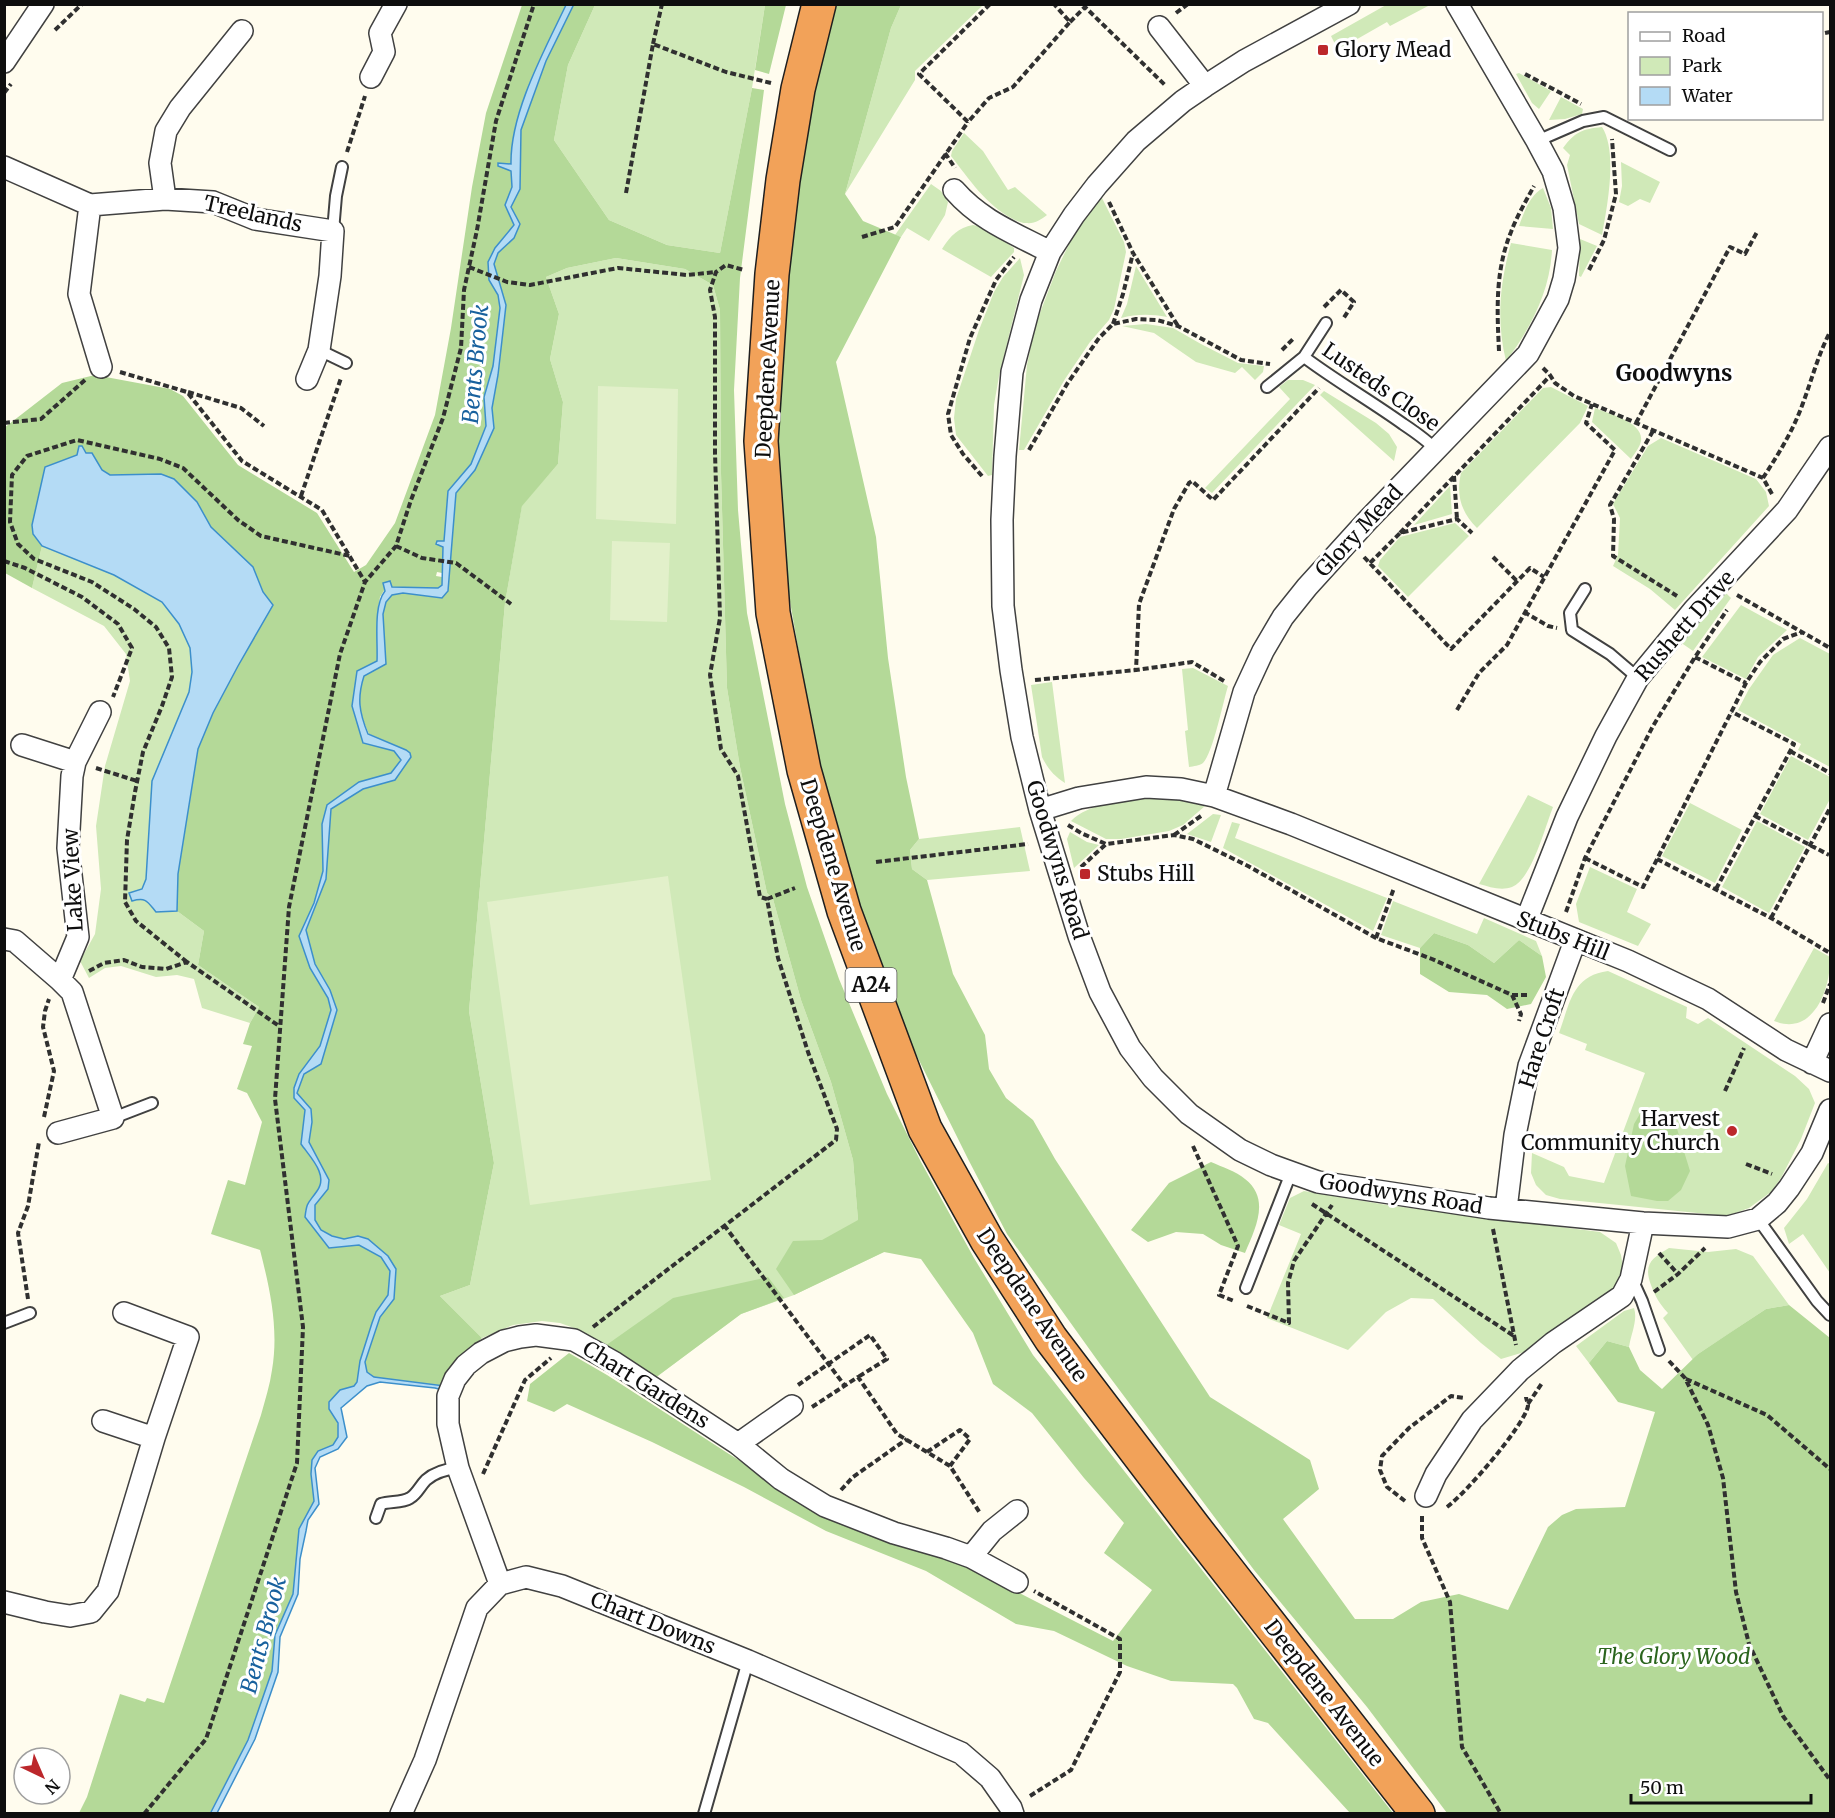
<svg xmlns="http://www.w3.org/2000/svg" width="1835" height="1818" font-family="Merriweather,serif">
<rect width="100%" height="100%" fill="#fffcee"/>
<path fill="#d0e9b8" d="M595 5H765L752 88 720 253 667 245 609 220 554 140 568 65Z
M901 5H983L915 71V80L845 194 891 28Z
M1386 5H1430L1390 26 1387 22 1338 50 1331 36Z
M1519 73 1551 91 1539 109 1532 103 1516 74Z
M1561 97 1583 109 1582 114 1565 119 1549 120Z
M1602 127C1618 152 1607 207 1602 235L1579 224 1567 165 1570 155 1563 148C1575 132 1582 129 1602 127Z
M964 133 983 151 1008 190 1015 187 1047 215C1040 220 1035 224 1026 223 1022 223 1017 221 1013 219 986 205 969 179 951 156L952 151Z
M1621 162 1660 182 1650 203 1640 199 1628 206 1619 202 1622 186Z
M931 184 941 191 948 202 945 215 929 241 907 228 901 237 895 235Z
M1543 188 1551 208 1553 229 1519 226C1524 212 1530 195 1543 188Z
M1101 196 1124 242 1126 252 1114 309 1109 320 1090 342 1065 379 1024 450H1019L1027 365 1035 326 1056 271 1075 232Z
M973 225 985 228 1014 248V252L991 277 942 249C951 235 958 228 973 225Z
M1580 239 1597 246 1581 277 1579 276Z
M1511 243 1552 250C1550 291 1531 328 1506 361 1496 320 1500 283 1511 243Z
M616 258 685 269 713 285 720 310 721 473 727 688 740 767 767 893 773 899 801 1000 831 1082 853 1160 858 1220 884 1252 794 1295 741 1314 655 1378 623 1354 574 1328 560 1323 542 1321 513 1325 482 1338 440 1296 470 1285 494 1163 469 1011 505 603 522 505 558 464 563 402 550 359 559 314 546 277 567 268Z
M1020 258 1024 275 999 376 994 405 992 475 988 476 956 435 954 418 956 399 979 330 994 292 1003 277Z
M1136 266 1167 317C1150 314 1137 314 1121 318L1127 304Z
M1146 324 1173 328 1201 344 1238 363 1264 366 1263 372 1255 380 1242 367 1235 373 1196 362 1154 333 1122 326Z
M1288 380H1303L1315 385 1212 493 1205 488 1290 399 1279 387Z
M1551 387 1588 406 1580 423 1477 528C1461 512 1456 495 1461 473L1543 388Z
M1324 391 1376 423 1389 434 1397 447 1394 461 1320 395Z
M1595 408C1609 414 1644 422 1641 441 1640 447 1634 454 1631 459L1592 422Z
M1661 438 1756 479 1766 492 1769 506 1675 610 1650 589 1613 566 1618 555 1620 518 1613 504 1648 446Z
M1450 486 1452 514 1414 525Z
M1455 523 1469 536 1408 597 1378 566 1380 560 1400 537Z
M42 546 114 575 162 602 179 624 190 648 192 672 189 692 152 781 146 879 142 889 130 893 147 900 156 912 177 911 204 931 198 965 259 1007 250 1023 202 1008 194 979 177 975 156 977 121 966 105 968 89 978 80 961 95 934 101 889 96 826 105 766 130 681 126 654 104 626 32 588Z
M1726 593 1731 598 1693 651 1680 642Z
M1741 605 1787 630 1758 657 1746 679 1702 657Z
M1800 638 1830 654V767L1798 750 1801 744 1738 710 1749 689 1773 655Z
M1193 668 1228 686C1223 702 1213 753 1203 763 1199 766 1194 766 1189 767L1185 731 1188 730 1182 669Z
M1052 682 1065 783C1054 776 1048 769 1042 757L1031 685Z
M1791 756 1830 777V799L1808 840 1760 814Z
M1528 795 1553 807C1545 827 1532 879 1512 887 1501 891 1490 887 1479 884Z
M1144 799H1176L1205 806 1183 825 1169 831 1121 839H1106L1071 821C1089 803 1119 802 1144 799Z
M1690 803 1742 830 1715 883 1662 856Z
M1213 814 1221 815 1211 842 1187 834Z
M1757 821 1805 847 1769 913 1722 887Z
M1232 822 1240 824 1235 838 1387 898 1373 931 1223 848Z
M1020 827 1030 871 927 880 912 869 910 850 919 839Z
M1070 832 1087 842 1099 845 1074 868 1067 839Z
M1590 867 1637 889 1627 912 1651 924 1638 946 1579 922 1576 904Z
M1393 901 1477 934 1484 918 1536 941 1542 956 1519 940 1494 963 1468 945 1434 933 1420 948 1381 935Z
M1814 948 1830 957C1831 988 1814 1037 1774 1021Z
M1608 971 1687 1007 1686 1018 1698 1024 1708 1018 1795 1076 1809 1089 1815 1103 1801 1139 1781 1178 1771 1192 1749 1208 1727 1216 1560 1199 1546 1195 1536 1185 1531 1173 1532 1153 1564 1167 1569 1176 1604 1183 1645 1073 1585 1050 1587 1044 1559 1033C1570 1003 1572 976 1608 971Z
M1828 1163 1830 1164V1273L1803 1234 1789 1244 1784 1228 1807 1199Z
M1304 1191 1387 1205 1600 1232 1616 1243 1621 1255 1624 1273 1616 1288 1528 1351 1501 1359 1481 1343 1433 1299 1411 1298 1386 1312 1348 1350 1267 1318 1301 1234 1279 1225 1290 1198Z
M1669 1248 1708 1252 1736 1249 1753 1256 1789 1305 1766 1309 1698 1354 1693 1360 1663 1318 1668 1313C1659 1303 1655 1296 1651 1285 1643 1264 1652 1258 1669 1248Z
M1634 1308C1638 1320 1631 1334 1629 1347L1607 1341 1589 1363 1576 1346 1624 1311Z"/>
<path fill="#b4d998" d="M522 5H566C544 51 510 113 511 165L498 164V166L511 171 512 187 505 205 514 225 495 248 489 280 498 295 500 308 493 366 484 397 486 426 471 464 448 491 444 542 436 544 443 547 442 573 437 572 436 576 442 577V585L438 588 392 587 390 581 380 597 378 609 377 661 357 671 363 743 394 751 401 760 391 773 359 782 327 805 322 824 323 871 314 903 300 936 310 968 328 998 331 1010 320 1046 299 1074 294 1098 305 1110 301 1144C310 1157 329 1175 317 1191 308 1204 307 1201 305 1217L329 1248 359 1245 381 1257 390 1271 388 1295 376 1312 360 1361 358 1382 354 1386 340 1390 330 1409C336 1419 346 1435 333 1445 329 1447 323 1449 318 1451L311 1474 314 1501 299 1529 293 1594 275 1635 272 1671 248 1740 210 1813H79L87 1797 120 1694 145 1702 147 1698 164 1703 261 1415C265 1400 270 1385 272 1370 279 1329 270 1289 260 1250L211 1234 228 1180 245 1185 262 1122 247 1093 237 1089 252 1046 243 1044 250 1023 259 1007 198 965 204 931 177 911 178 874 198 749 213 713 238 666 272 605 263 592 253 567 211 527 197 502 161 474 110 475 102 470 92 453 77 455 45 467 32 525 33 534 42 546 32 588 5 573 4 428 62 383 95 375 170 389 183 396 238 465 317 513 354 572 366 565 395 523 435 415 451 328 472 187 486 113Z
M573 5H595L568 65 554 140 609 220 667 245 720 253 752 88 764 90 740 278 734 390 738 510 747 613 785 804 807 887 839 979 887 1094 921 1162 974 1258 1033 1355 1393 1813H1350L1268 1723 1254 1719 1237 1688 1233 1684 1171 1681 1127 1666 1054 1631 1016 1624 926 1571 826 1531 744 1487 652 1442 567 1404 554 1412 527 1401 530 1384 569 1353 607 1375 729 1454 832 1518 894 1543 950 1560 984 1575 1113 1641 1152 1590 1104 1553 1124 1523 1084 1478 1032 1413 993 1384 973 1333 921 1259 884 1252 794 1295 776 1269 793 1241 822 1240 858 1220 853 1160 831 1082 801 1000 773 899 767 893 740 767 727 688 721 473 720 310 713 285 685 269 616 258 567 268 546 277 559 314 550 359 563 402 558 464 522 506 505 603 469 1011 494 1163 470 1285 440 1296 482 1338 455 1364 445 1386 374 1377 367 1372 365 1362 380 1317 394 1299 396 1269 358 1236 344 1239 332 1236 321 1230 315 1220V1205L328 1189 329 1180 309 1142 312 1122 297 1093 303 1074 321 1064 337 1010 330 990 315 964 306 930 326 879 331 809 363 789 395 780 406 750 369 734C359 712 357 698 363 676L386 664 383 614 385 602 392 595 403 593 442 598 448 591 456 493 475 470 494 428 492 408 498 375 506 305 494 264 498 253 514 238 520 224 511 207 520 189 521 130 546 61Z
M765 5H786L769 74 755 70Z
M833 5H901L891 28 845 194 863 221 901 237 836 362 876 537 888 658 906 777 919 839 910 850 912 869 927 880 953 974 985 1035 989 1069 1006 1098 1033 1120 1055 1159 1210 1397 1310 1460 1319 1489 1283 1519 1355 1619H1393L1421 1602 1459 1594 1508 1610 1548 1527 1562 1515 1576 1509 1625 1507 1655 1412 1618 1402 1589 1363 1607 1341 1629 1347 1640 1370 1662 1389 1698 1354 1731 1332 1766 1309 1789 1305 1830 1338V1813H1447L1367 1707 1254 1570 1100 1364 1007 1234 968 1159 908 1038 842 857 814 739 788 590 776 418 784 275 811 91Z
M1434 933 1468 945 1494 963 1519 940 1542 956 1546 977 1531 1004 1507 1009 1487 995 1449 992 1420 974V948Z
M1644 1107 1674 1119 1690 1171 1681 1190 1668 1201H1657L1631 1196 1625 1166 1634 1124Z
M1211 1162C1222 1167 1236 1171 1245 1179 1271 1199 1255 1229 1245 1253L1221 1245 1203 1234 1176 1232 1148 1242 1131 1230 1169 1183Z
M768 1277 784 1298 741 1314 655 1378 623 1354 605 1346 673 1298Z"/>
<path fill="#e2f0ca" d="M598 386 678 389 676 524 596 519Z
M612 541 670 543 667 622 610 620Z
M668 876 711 1180 530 1205 487 902Z"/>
<path fill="#b4dbf5" stroke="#3c8fcb" stroke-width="1.5" d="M566 5H573V6L546 61 521 130 520 189 511 207 520 224 514 238 498 253 494 264 506 305 498 375 492 408 494 428 475 470 456 493 448 591 442 598 403 593 392 595 386 602 383 614 386 664 364 676C357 698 359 712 368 734L406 750 410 753 411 757 395 780 363 789 331 809 326 879 306 930 315 964 330 990 337 1010 321 1064 304 1074 297 1093 311 1109 312 1122 309 1142 329 1180 328 1189 315 1205V1220L321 1230 332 1236 344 1239 358 1236 368 1239 388 1256 396 1269 394 1299 380 1317 365 1362 367 1372 374 1377 445 1386 442 1390 435 1388 380 1382 367 1386 341 1408 347 1437 338 1449 320 1457 315 1468 319 1504 308 1520 306 1531 300 1559 298 1594 280 1637 278 1672 255 1739 217 1813 210 1814 248 1740 272 1671 275 1635 293 1594 299 1529 314 1501 311 1474 312 1460 318 1451 333 1445 338 1437V1423L329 1409V1402L340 1390 354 1386 357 1382 360 1361 372 1323 376 1312 388 1295 390 1271 381 1257 359 1245 329 1248 305 1217C307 1201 308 1204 317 1191 329 1175 310 1157 301 1144L305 1110 294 1098V1088L299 1074 320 1046 331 1010 328 998 310 968 299 936 314 903 323 871 322 824 327 805 359 782 391 773 401 760 394 751 363 743 352 706 357 671 377 661C378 641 373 606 385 591L383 583 390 581 392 587 438 588 442 585 443 547 436 544 437 541H444L448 491 471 464 486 426 484 397 493 366 500 308 498 295 489 280 488 262 495 248 514 225 505 205 512 187 511 171 498 166V163L511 164C510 113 544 51 566 5Z
M79 446H82L86 453H92L102 470 110 475 161 474 174 479 197 502 211 527 253 567 263 592 273 605 238 666 213 713 198 749 178 874 177 911 156 912C147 901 146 897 132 901L129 893 142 889 146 879 152 781 189 692 192 672 190 648 179 624 162 602 114 575 42 546 33 534 32 525 45 467 77 455Z"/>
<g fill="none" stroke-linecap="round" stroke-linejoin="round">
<g stroke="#414141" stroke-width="14">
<path id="lane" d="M1537 141 1583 121 1604 117 1670 150
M333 231 336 196 342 167
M319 350 346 363
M1304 357C1336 381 1371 401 1403 424 1415 432 1427 440 1436 450
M1267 387 1304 357 1326 323
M1585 589 1570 613 1572 630 1610 654 1638 678
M113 1118 152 1103
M1758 1219 1817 1301 1830 1315
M1632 1279 1642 1301 1659 1350
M1246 1288 1291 1173
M4 1323 30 1313
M376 1518 381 1504C390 1501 402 1503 410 1498 417 1494 420 1486 426 1480 435 1472 447 1469 458 1468
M704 1814 748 1661"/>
</g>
<g stroke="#414141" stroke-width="24">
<path id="street" d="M1349 4 1244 61 1205 86 1183 101 1136 141 1097 185 1074 215 1050 252 1031 300 1012 372 1005 456 1002 520 1003 606 1011 670 1022 737 1040 810 1079 936 1100 992 1130 1048 1153 1078 1189 1114 1240 1150 1271 1165 1318 1182 1489 1208 1643 1223 1728 1227 1758 1219 1777 1203 1789 1188 1812 1153 1830 1110
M1159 27 1205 86
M4 62 43 4
M371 77 384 52 380 33 396 4
M4 167 90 205
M954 190C981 221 1014 233 1050 252
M165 199 160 163 166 131 180 108 242 31
M101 367 79 294 90 205 165 199 213 202 255 219 333 231 330 276 319 350 307 379
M22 745 75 762 72 776 68 848 78 937 60 980 72 992 113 1118 58 1133
M75 762 100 712
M1214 796 1244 692 1263 651 1283 617 1307 587 1367 521 1528 354 1558 299 1564 279 1569 248 1564 208 1553 171 1537 141 1457 4
M1040 810 1079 798 1146 787 1181 789 1214 796 1291 824 1628 961 1708 999 1786 1050 1830 1071
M1526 921 1567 817 1606 736 1638 678 1694 610 1787 510 1830 447
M4 939 15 941 60 980
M1812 1063 1830 1024
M1506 1209 1515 1135 1529 1066 1575 941
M103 1421 154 1438
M738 1444 792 1406
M1426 1496 1436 1474 1472 1420 1520 1370 1553 1343 1622 1296 1631 1279 1643 1223
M971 1557 992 1531 1017 1511
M500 1584 458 1468 448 1424V1396L455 1379 466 1365 481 1353 504 1341 520 1337 536 1335 574 1340 615 1363 738 1444 781 1479 825 1506 894 1533 946 1548 971 1557 1017 1582
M4 1602 45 1612 70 1616 91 1612 108 1591 154 1438 188 1337 124 1313
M401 1814 425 1760 477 1608 500 1584 526 1577 562 1586 748 1661 961 1753 990 1778 1011 1808 1013 1814"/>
</g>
<g stroke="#1f1f1f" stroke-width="36">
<path id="highway" d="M819 4 798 89 783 180 772 274 761 441 773 613 804 770 844 911 925 1129 987 1240 1051 1339 1193 1526 1418 1814"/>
</g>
<path stroke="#303030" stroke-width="4" stroke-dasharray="6 3" stroke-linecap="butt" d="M990 4 919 74 968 122 989 98 1013 87 1070 22 1054 4
M1176 13 1188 4
M1070 22 1085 7 1166 86
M55 30 82 4
M1825 33 1830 32
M653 44 662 4
M1525 74 1581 104
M4 93 11 84
M347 152 365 96
M945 153 955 168
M626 193 653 44 726 72 771 83
M1109 202 1133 253 1178 326
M862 237 895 227 968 122
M469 267 507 282 530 285 618 268 687 275 716 272
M1589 270 1604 240 1616 194 1612 139
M1324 307 1341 290 1354 302 1343 319
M1113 324 1123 294 1133 253
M1282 350 1294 338
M1499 351C1497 310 1495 271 1511 232 1517 216 1526 201 1534 186
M1543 368 1550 375 1555 383 1574 396 1763 478
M120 372 187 392 242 461 322 510 365 582
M188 392 241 408 264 426
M4 423 41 419 85 380
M1636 423 1730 247 1745 254 1757 232
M1653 431 1610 505 1614 519 1613 556 1677 596
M1029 450 1067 384 1099 338 1113 324 1136 319 1157 320 1178 326 1241 360 1270 364
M982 476 963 454 951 435 948 414 970 338 996 280 1014 257
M1454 476 1457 519
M1772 494 1763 478C1779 453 1793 431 1803 403 1812 379 1818 355 1830 332
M301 496 341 378
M1400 533 1550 376
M396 546 422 558 456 563 511 604
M1364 557 1451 649 1530 568 1544 577
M1493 557 1517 581
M4 561 25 568 82 597 118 624 132 648 113 697
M1370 563 1400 533 1457 519 1472 533
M1737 595 1830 648
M1524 612 1548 626 1557 628
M1695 657 1746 683
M1035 680 1136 670
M1224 681 1192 662 1136 670 1139 604 1174 509 1189 483 1192 481 1213 500 1319 388
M1457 710 1479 673 1507 645 1615 450 1586 423 1592 404
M1790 751 1830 773
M96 768 137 781
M1755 816 1829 855
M1068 825 1081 833 1106 844 1174 835 1193 839 1248 866 1376 938 1432 959 1512 995 1521 1014 1519 1021
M1174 835 1201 816
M1585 858 1643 887 1746 683 1760 662 1783 639 1802 632
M1657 859 1771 918 1830 953
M876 862 1028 844
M1081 867 1106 844
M1716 889 1794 744 1732 712
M767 899 795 888
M1566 912 1585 858 1653 726 1695 657 1727 610
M1771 918 1830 808
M1376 938 1394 888
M187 962 136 921 125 902 127 840 135 792 143 752 162 706 172 677 169 648 156 627 134 609 92 582 34 559 18 544 10 522 12 475 27 456 77 440 160 459 183 468 238 520 261 536 350 556
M89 971 104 963 124 960 142 967 166 969 187 962 279 1026
M1512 995H1530
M1823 1003 1830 984
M1725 1091 1744 1048
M44 1117 54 1071 43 1027 45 1011 49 999
M1193 1146 1238 1246 1219 1295 1234 1301
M1746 1164 1772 1174
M1312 1204 1514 1336
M724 1225 845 1386
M1493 1229 1516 1345
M1659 1253 1678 1274
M1654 1292 1678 1274 1705 1248
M28 1299 18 1233 28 1206 39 1142
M1247 1306 1289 1323 1288 1283 1294 1261 1332 1205
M593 1327 836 1140 837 1129 808 1052 778 958 767 899 760 897 738 776 721 749 710 675 720 618 715 453V317L710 290 716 272 726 265 744 270
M1669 1361 1685 1378 1708 1425 1723 1478 1736 1592 1749 1644 1783 1716 1830 1780
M1686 1379 1767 1415 1830 1469
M798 1385 870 1335 887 1359 858 1377
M1528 1404 1542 1383
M812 1407 858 1377 897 1434 950 1466 980 1513
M927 1452 960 1430 970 1439 950 1466
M483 1474 525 1380 551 1358
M841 1490 853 1477 907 1439
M1405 1501 1387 1487 1380 1470 1382 1456 1409 1428 1451 1396 1464 1398
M1447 1507C1465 1494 1524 1426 1528 1406 1528 1404 1526 1398 1526 1397
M1422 1516V1538L1450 1602 1462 1747 1501 1814
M1030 1796 1071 1770 1120 1672V1639L1034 1591
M144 1814 206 1739 297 1463 303 1327 275 1099 289 907 340 654 365 582 396 546 411 500 443 418 461 348 464 290 477 230 496 121 534 4"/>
<use href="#lane" stroke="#fff" stroke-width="10"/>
<use href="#street" stroke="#fff" stroke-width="21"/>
<use href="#highway" stroke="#f2a259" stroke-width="33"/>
</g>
<g fill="#bc272b" stroke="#fff" stroke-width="2">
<rect x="1317" y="44" width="12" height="12" rx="3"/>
<rect x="1079" y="868" width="12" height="12" rx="3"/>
<circle cx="1732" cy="1131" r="6"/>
</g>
<g text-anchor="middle" stroke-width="6" stroke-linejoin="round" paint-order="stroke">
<rect fill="#fff" stroke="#565656" stroke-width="1.5" x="845.5" y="968" width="51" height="34" rx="4.5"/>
<g font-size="20" font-weight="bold" fill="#0e0e0e">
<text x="871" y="992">A24</text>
</g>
<g font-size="21" fill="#0e0e0e" stroke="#fff" text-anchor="start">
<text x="1335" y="57">Glory Mead</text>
<text x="1097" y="881">Stubs Hill</text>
<text x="1720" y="1126" text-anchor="end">Harvest<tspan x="1720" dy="24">Community Church</tspan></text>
</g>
<g font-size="21" fill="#0e0e0e" stroke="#fff">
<text transform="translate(253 214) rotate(13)" y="7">Treelands</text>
<text transform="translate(768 369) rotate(-87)" y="7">Deepdene Avenue</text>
<text transform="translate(1381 387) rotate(35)" y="7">Lusteds Close</text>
<text transform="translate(1359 531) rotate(-47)" y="7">Glory Mead</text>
<text transform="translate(1685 626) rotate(-49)" y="7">Rushett Drive</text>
<text transform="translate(1057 860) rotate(73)" y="7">Goodwyns Road</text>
<text transform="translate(833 865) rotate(73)" y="7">Deepdene Avenue</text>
<text transform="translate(73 880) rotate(-93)" y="7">Lake View</text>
<text transform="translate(1563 936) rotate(22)" y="7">Stubs Hill</text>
<text transform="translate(1542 1038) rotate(-72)" y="7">Hare Croft</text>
<text transform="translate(1401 1194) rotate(9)" y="7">Goodwyns Road</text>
<text transform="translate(1032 1305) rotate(56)" y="7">Deepdene Avenue</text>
<text transform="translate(646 1385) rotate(32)" y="7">Chart Gardens</text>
<text transform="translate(653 1623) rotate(22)" y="7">Chart Downs</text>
<text transform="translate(1324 1693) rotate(52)" y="7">Deepdene Avenue</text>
</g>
<g font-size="21" font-style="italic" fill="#2b651e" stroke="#fff">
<text x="1674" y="1664">The Glory Wood</text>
</g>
<g font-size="22" font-style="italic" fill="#18619e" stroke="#fff">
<text transform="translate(475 364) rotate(-85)" y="8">Bents Brook</text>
<text transform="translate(263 1635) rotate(-75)" y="8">Bents Brook</text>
</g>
<g font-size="22" font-weight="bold" fill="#0e0e0e" stroke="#fff">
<text x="1674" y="381">Goodwyns</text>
</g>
</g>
<rect width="1835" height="1818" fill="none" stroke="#0e0e0e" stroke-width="12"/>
<rect x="1628" y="12" width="195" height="108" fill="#ffffff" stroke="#9f9f9f" stroke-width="1.5"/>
<rect x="1640" y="32" width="30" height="9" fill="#ffffff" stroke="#9f9f9f" stroke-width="1.5"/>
<text x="1682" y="42" font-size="18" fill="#0e0e0e">Road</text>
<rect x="1640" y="57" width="30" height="18" fill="#d0e9b8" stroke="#9f9f9f" stroke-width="1.5"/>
<text x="1682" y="72" font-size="18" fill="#0e0e0e">Park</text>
<rect x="1640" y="87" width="30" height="18" fill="#b4dbf5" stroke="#9f9f9f" stroke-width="1.5"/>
<text x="1682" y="102" font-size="18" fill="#0e0e0e">Water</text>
<g transform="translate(42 1776) rotate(136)"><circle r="28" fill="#ffffff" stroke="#9f9f9f" stroke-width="1.5"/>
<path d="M0-4.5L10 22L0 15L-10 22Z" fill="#bc272b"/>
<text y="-9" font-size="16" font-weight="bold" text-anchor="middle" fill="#0e0e0e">N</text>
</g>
<path d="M1631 1794v9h180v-9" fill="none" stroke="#0e0e0e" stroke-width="3"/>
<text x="1640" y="1794" font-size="18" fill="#0e0e0e" stroke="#ffffff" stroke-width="4.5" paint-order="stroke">50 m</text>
</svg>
